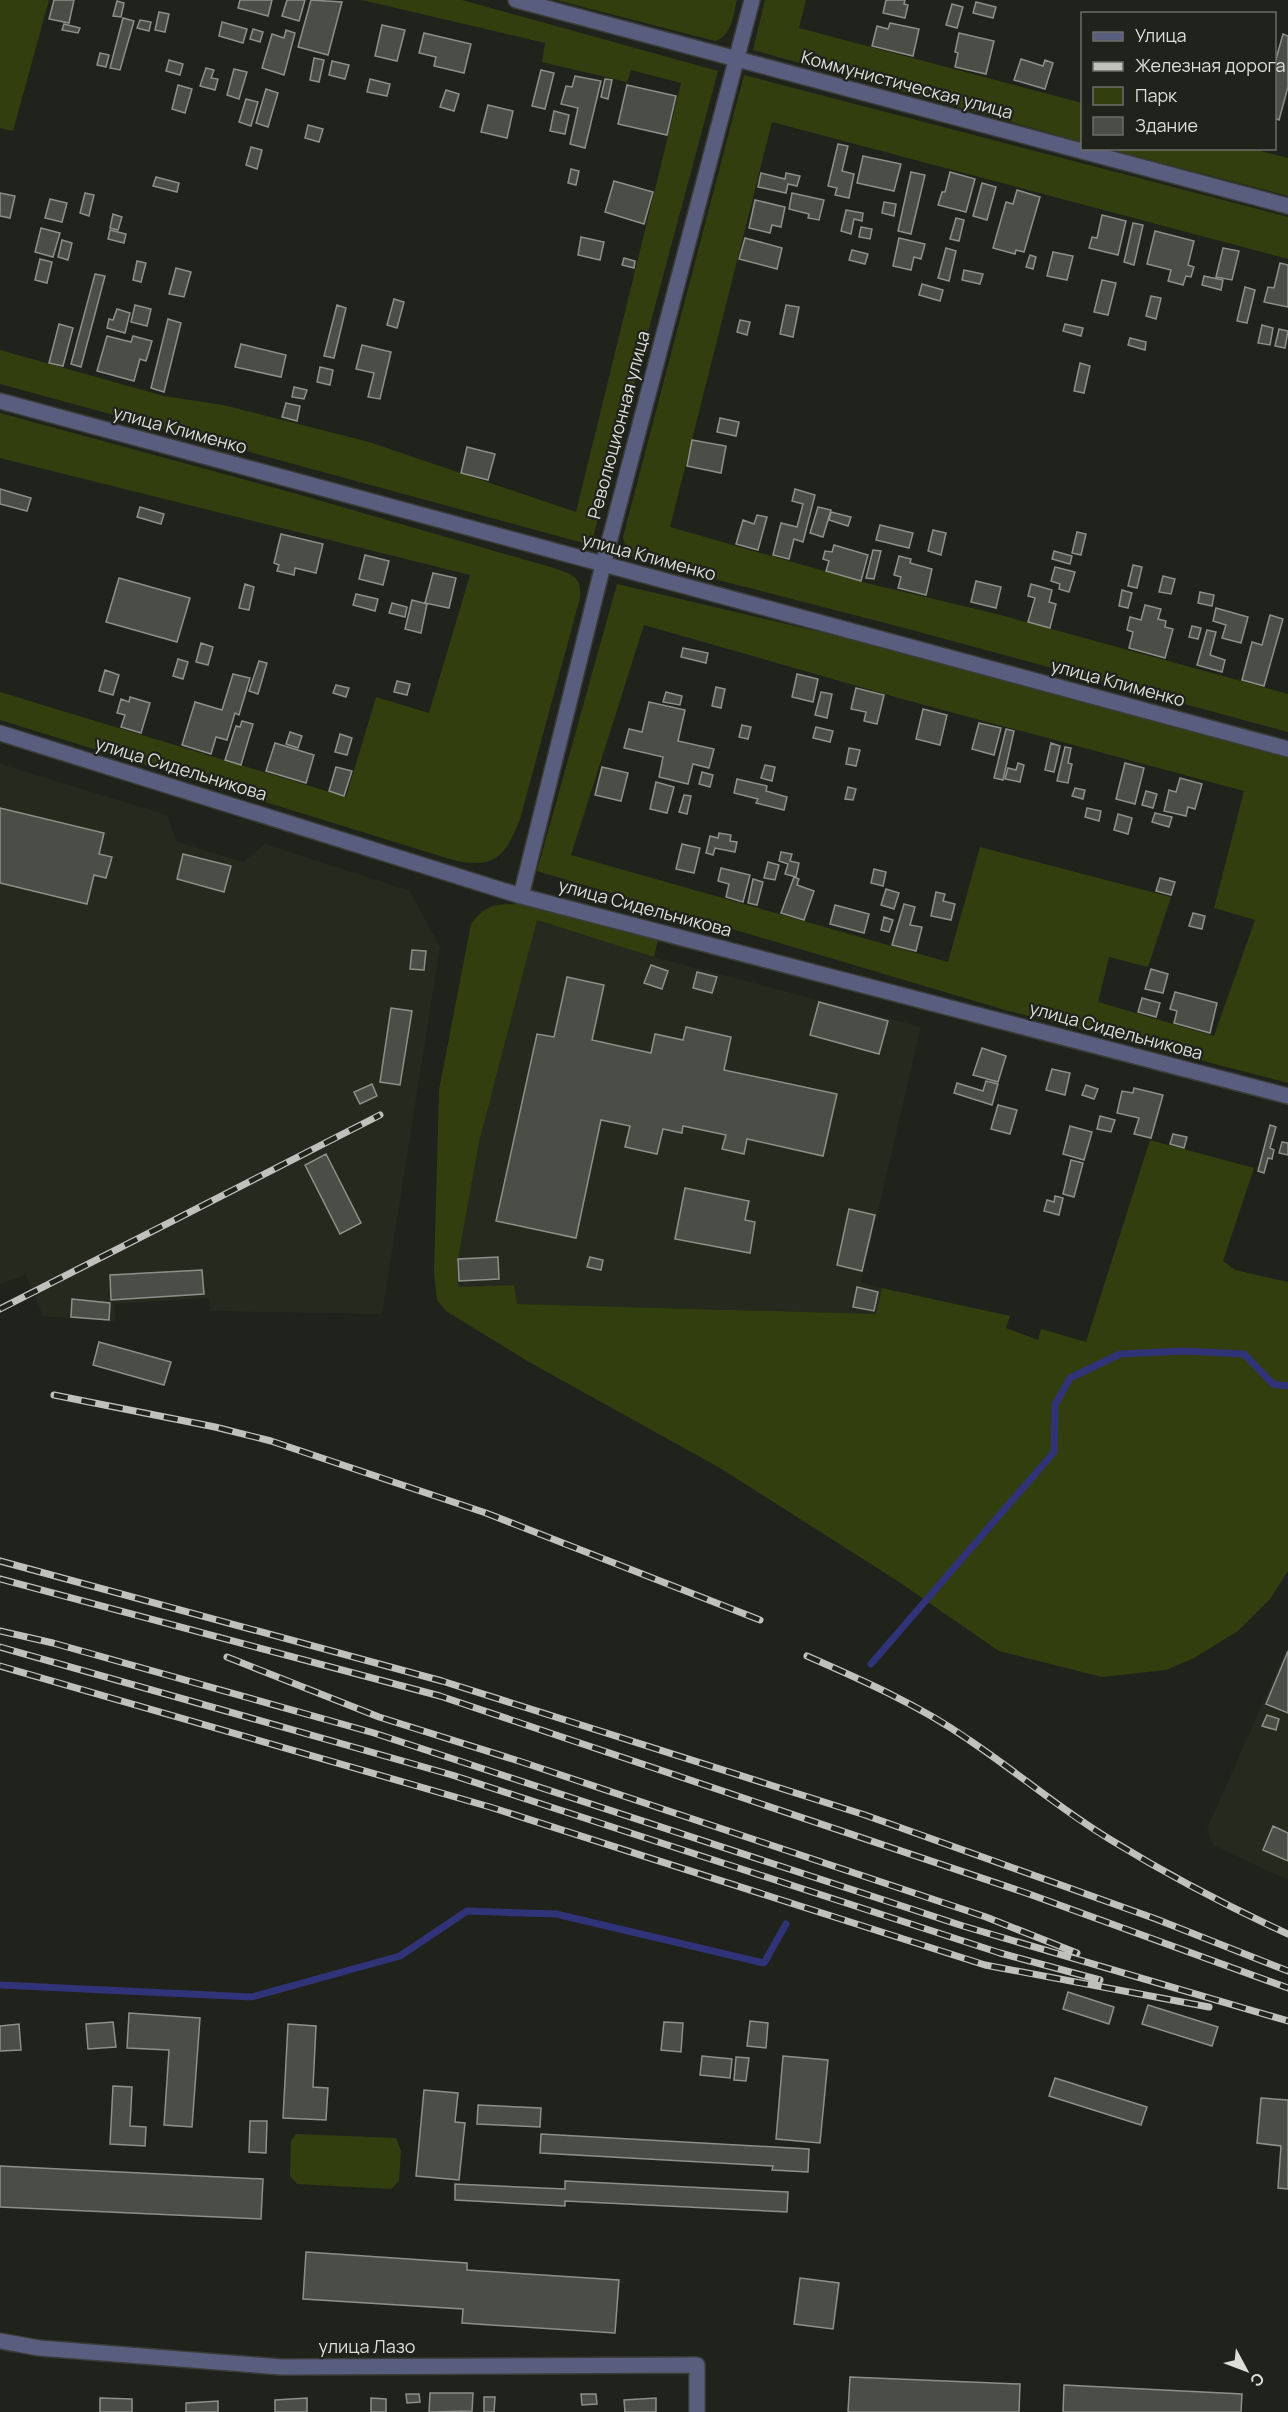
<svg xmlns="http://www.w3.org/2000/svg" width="1288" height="2412" font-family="Manrope,sans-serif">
<rect width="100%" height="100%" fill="#20221c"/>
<path fill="#262a1e" d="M0 764 167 815 177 842 243 862 265 844 410 891 440 947 382 1314 210 1311 209 1298 114 1304 116 1322 43 1316 26 1275 0 1284Z
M537 920 654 957 921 1027 861 1283 882 1288 876 1314 516 1304 514 1285 458 1287 457 1265 479 1142Z
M1287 1648H1288V1880L1213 1845 1207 1829Z"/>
<path fill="#333e0f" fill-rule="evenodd" d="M0 0H49L13 131 0 128Z
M362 0H462L718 71 591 545 0 384V350L164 396 223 405 369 442 576 512 681 83 631 70 627 82 542 62 545 43Z
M556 0H737C733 15 732 36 715 41Z
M765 0H806L799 28 1082 103V142L753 50Z
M744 75 1288 217V259L772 122 670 527 862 582 997 614 1288 694V732L897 626 636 559 627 554 623 537Z
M1108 149H1253L1288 158V196Z
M0 413 297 494 557 569C574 575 582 578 580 598L520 819C505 857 495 869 453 860L0 720V692L346 797 376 697 429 713 470 575 0 458Z
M617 584 925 657 1288 758V1083L1005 1010 537 871ZM644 625 906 700 1244 791 1214 908 1255 920 1214 1036 1098 1002 1109 957 1148 967 1171 897 980 847 948 962 571 855Z
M522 904 658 940 654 957 537 920 479 1142 457 1265 458 1287 514 1285 517 1304 876 1314 882 1288 1010 1316 1006 1328 1038 1340 1041 1329 1086 1342 1150 1140 1254 1168 1223 1261 1235 1270 1288 1282V1571L1270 1599 1238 1631 1194 1658 1166 1670 1102 1677 999 1651 896 1580 720 1468 529 1362 446 1311 437 1300 434 1273 439 1090 471 924C489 902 495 905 522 904Z
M296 2134 396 2138 401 2151 399 2181 391 2189 297 2184 290 2176 291 2141Z"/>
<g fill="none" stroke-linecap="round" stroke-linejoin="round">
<path stroke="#313378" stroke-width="7" d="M871 1664 1054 1452 1055 1405 1070 1378 1120 1354 1184 1351 1244 1354 1273 1384 1288 1386
M0 1985 252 1997 400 1956 467 1911 556 1914 764 1963 786 1924"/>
</g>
<path fill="#4b4e47" stroke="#8d9088" stroke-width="1.5" d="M54 0H74L69 23 49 19Z
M240 0H272L268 16 238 8Z
M287 0H305L299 21 282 16Z
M311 0 342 2 328 55 298 47Z
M886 0H905L904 4 908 5 905 18 883 13Z
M117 1 124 3 121 17 113 16Z
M976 2 996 7 993 18 973 13Z
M952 4 963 7 957 28 946 25Z
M159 12 169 14 165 32 155 30Z
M123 18 134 21 120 70 110 68Z
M140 20 151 22 149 31 137 28Z
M222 22 247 29 243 43 219 36Z
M890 23 919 29 913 56 872 46 877 26 888 29Z
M64 24 80 28 78 33 62 30Z
M382 25 405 30 397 61 375 56Z
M253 29 263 32 260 42 250 39Z
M286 30 295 33 284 75 262 68 272 34 284 38Z
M424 33 471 44 464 73 434 66 436 57 419 53Z
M959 33 994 41 986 74 955 67 958 53 955 52Z
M1283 34 1288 36V87L1279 120 1274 118V66Z
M100 53 109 55 106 67 97 65Z
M314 58 324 60 319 82 310 80Z
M1021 59 1043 66 1045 60 1053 63 1045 89 1014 80Z
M169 60 183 64 180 75 166 71Z
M332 61 349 65 345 79 329 75Z
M206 68 214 70 211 78 218 79 215 90 200 86Z
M234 69 247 72 239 99 227 95Z
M541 70 554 73 545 109 532 106Z
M575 76 601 81 585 148 570 144 578 108 561 104 566 86 572 87Z
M370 79 390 84 387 96 367 92Z
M605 79 612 80 608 99 601 97Z
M178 85 192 89 185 113 172 109Z
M627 85 676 96 667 135 618 124Z
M266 89 278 93 268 127 256 123Z
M446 90 459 94 454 111 440 107Z
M246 99 258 102 251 126 239 122Z
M488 105 513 111 507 138 481 132Z
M554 111 569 115 565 134 550 131Z
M308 125 323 129 319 142 305 138Z
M838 144 848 146 842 171 854 174 849 198 835 195 837 188 828 186Z
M251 147 262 150 257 169 246 165Z
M863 156 901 164 894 191 857 183Z
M571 169 579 171 576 185 568 183Z
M911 172 925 175 911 234 898 231Z
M950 172 975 179 966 212 938 205 942 192H945Z
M761 173 785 179 786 173 800 176 797 186 788 184 786 193 758 187Z
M156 177 179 183 177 192 153 186Z
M614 181 653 192 644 224 605 212Z
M982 183 996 187 987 220 973 216Z
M1017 190 1040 197 1024 252 1016 250 1015 254 993 248 1006 202 1013 204Z
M0 193 15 196 10 218 0 216Z
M85 193 94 195 89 216 80 213Z
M792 193 824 200 819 220 808 218 809 214 789 209Z
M50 199 67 203 62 222 45 218Z
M755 200 785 207 781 227 772 225 770 233 749 228Z
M884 202 896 204 894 216 882 213Z
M846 210 863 213 862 221 854 219 851 234 841 231Z
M113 214 122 217 118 230 110 228Z
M1102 215 1126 221 1118 255 1089 248 1092 237 1097 238Z
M956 218 964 220 959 241 950 239Z
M1133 223 1143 225 1134 265 1124 262Z
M861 227 872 229 870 239 859 237Z
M41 228 60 233 53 257 35 252Z
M110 230 126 234 124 243 108 239Z
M1155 231 1194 241 1188 265 1194 267 1191 277 1186 276 1183 285 1168 281 1171 270 1147 264Z
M581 237 604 242 600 260 578 255Z
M745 238 782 248 777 269 739 259Z
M899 238 925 244 921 259 914 257 911 270 893 266Z
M62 240 72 243 68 260 58 257Z
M946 248 956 251 949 281 938 278Z
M1223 248 1239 251 1232 280 1216 277Z
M852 250 868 254 865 264 849 260Z
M1053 252 1073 256 1067 280 1047 276Z
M1030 255 1036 257 1033 269 1026 267Z
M624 258 635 261 634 268 622 265Z
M40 259 52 262 47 283 35 280Z
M137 261 146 263 141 282 133 280Z
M1280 263 1288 265V307L1264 302 1268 287 1274 288Z
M176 268 191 272 184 297 169 294Z
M964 270 983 274 980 284 962 280Z
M95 274 105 276 81 367 71 364Z
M1204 276 1223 280 1221 290 1202 285Z
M1102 280 1116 283 1108 315 1094 312Z
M922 284 943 290 940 301 919 295Z
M1245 287 1255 290 1247 323 1237 321Z
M1151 296 1161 298 1156 319 1146 316Z
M394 299 404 302 397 328 387 325Z
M135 305 151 309 147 326 131 322Z
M337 305 346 308 334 358 324 356Z
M786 305 799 307 793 337 780 334Z
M117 309 130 313 125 333 107 328 109 319 113 320Z
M168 319 181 323 164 392 151 388Z
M740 320 750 322 747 335 737 332Z
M59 324 73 328 63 366 49 363Z
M1065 324 1083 328 1081 336 1063 331Z
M1262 325 1273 328 1270 345 1258 343Z
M1279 329 1288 331 1285 348 1275 346Z
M107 336 131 342 133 336 152 341 146 361 140 359 134 381 97 371Z
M1130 338 1146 342 1145 350 1128 345Z
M241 344 286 355 281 377 235 367Z
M362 345 391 352 380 399 368 397 374 373 356 369Z
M1080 363 1090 366 1084 393 1074 391Z
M320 367 333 370 330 385 317 382Z
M294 387 307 390 304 399 292 397Z
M286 403 300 406 297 421 282 417Z
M720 418 739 422 736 436 717 432Z
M692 440 726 446 721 473 687 466Z
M467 447 495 454 488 480 461 473Z
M0 489 31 498 27 511 0 504Z
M795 489 815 495 803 542 794 539 789 559 773 555 781 523 797 527 803 504 792 501Z
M140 507 164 514 161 524 137 517Z
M818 507 831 510 823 537 810 533Z
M831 512 851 517 848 526 829 520Z
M757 515 767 517 758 550 736 544 743 520 754 524Z
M880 525 913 533 909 548 876 540Z
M933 530 946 533 941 555 928 551Z
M1077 532 1086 534 1081 555 1072 553Z
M281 534 323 544 316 573 295 568 294 575 277 571 279 565 274 563Z
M834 545 868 555 861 581 826 571 829 561 823 559 825 551 832 552Z
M873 550 881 551 874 579 866 578Z
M1054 551 1072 556 1070 564 1052 559Z
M365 555 389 561 383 585 359 579Z
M899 556 911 559 910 563 932 569 926 595 898 588 901 577 894 575Z
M1133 565 1142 567 1137 588 1128 586Z
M1055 567 1075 572 1069 592 1059 589 1060 584 1051 581Z
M433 573 456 578 449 608 425 603Z
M1163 576 1175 579 1171 594 1159 592Z
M119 578 190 598 177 642 106 622Z
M976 581 1001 587 996 608 971 602Z
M245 584 254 587 249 610 239 608Z
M1031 584 1052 590 1049 602 1056 604 1050 628 1028 622 1035 598 1028 596Z
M1122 590 1132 593 1128 608 1119 606Z
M1200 592 1214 595 1212 606 1198 603Z
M356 594 378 599 375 611 353 605Z
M412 600 427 604 421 633 405 629Z
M392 603 407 607 405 617 389 613Z
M1145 605 1161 609 1158 619 1166 621 1165 627 1173 629 1165 658 1129 648 1133 632 1127 630 1130 617 1141 620Z
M1216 608 1248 617 1241 643 1222 638 1226 625 1213 621Z
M1270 615 1283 619 1264 686 1242 680 1252 642 1262 645Z
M1192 626 1201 628 1198 639 1189 637Z
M1207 630 1216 632 1210 655 1225 660 1222 672 1197 665Z
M201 643 213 647 208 665 196 662Z
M683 648 708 653 706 663 681 657Z
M178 659 188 662 183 679 173 676Z
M259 661 267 663 258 694 249 691Z
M105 670 119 675 113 695 99 691Z
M233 674 250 678 239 715 235 713 227 740 216 737 211 754 182 745 195 702 222 710Z
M797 674 818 679 813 702 792 697Z
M397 681 410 684 407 695 394 692Z
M336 685 349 688 346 697 333 693Z
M716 687 725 689 721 708 712 706Z
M856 688 884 695 877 724 864 721 866 712 851 709Z
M666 692 682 696 680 705 663 702Z
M821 692 832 694 827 718 815 715Z
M130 697 150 703 141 733 121 727 125 715 117 713 121 699 129 702Z
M649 702 685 710 678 741 714 749 709 768 693 764 688 784 659 777 663 757 624 748 629 729 642 732Z
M923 709 947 715 940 745 916 739Z
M242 721 253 724 241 765 225 760 236 726 240 727Z
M979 723 1001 728 994 755 972 749Z
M742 725 751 727 748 739 739 737Z
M816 727 833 731 830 742 813 738Z
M1006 729 1014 731 1003 780 994 778Z
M290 732 302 736 298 748 286 744Z
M340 734 352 738 347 755 335 752Z
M275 743 314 755 306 783 266 771Z
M1051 743 1060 746 1054 772 1045 770Z
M1065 747 1071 748 1068 763 1072 764 1068 783 1057 781Z
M849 748 860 750 856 766 846 764Z
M1018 763 1024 765 1020 782 1005 779 1008 768 1016 770Z
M1125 763 1144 768 1135 804 1116 799Z
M765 765 775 767 772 781 761 778Z
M336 767 352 771 344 796 329 791Z
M602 767 628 773 621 801 595 795Z
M702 772 713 775 710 787 699 784Z
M1180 778 1202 784 1195 809 1188 807 1186 816 1164 811 1169 790 1176 792Z
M737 779 767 786 766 791 787 797 784 810 756 803 758 799 734 793Z
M656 782 674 787 667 813 650 809Z
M848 787 856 789 853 800 845 799Z
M1075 788 1085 790 1083 799 1072 796Z
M1146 791 1157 794 1153 808 1142 805Z
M684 795 691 796 687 814 679 812Z
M0 808 104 833 99 854 112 857 106 878 94 875 87 904 0 883Z
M1087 808 1101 811 1099 821 1085 817Z
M1155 813 1172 817 1169 827 1152 822Z
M1118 814 1132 818 1128 834 1114 830Z
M719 833 731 835 730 841 737 842 735 852 715 848 713 855 706 853 710 836 718 838Z
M682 844 700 848 694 873 676 869Z
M781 852 792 854 790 861 799 863 796 877 785 874 788 864 779 861Z
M183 854 231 866 224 892 177 879Z
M768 862 779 865 775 880 764 878Z
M721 868 750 875 743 902 726 897 729 884 718 881Z
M874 869 886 872 883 886 871 883Z
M794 877 799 879 797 885 814 891 804 920 781 913Z
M1160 878 1175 882 1171 895 1156 891Z
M753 879 763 882 757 905 748 903Z
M886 889 899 893 894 909 881 905Z
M936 892 945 894 943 901 955 904 951 920 931 916Z
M904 904 915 907 910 925 922 927 916 951 892 945Z
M835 905 869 914 864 933 830 924Z
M1193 913 1205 916 1202 929 1189 926Z
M884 917 893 920 889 932 881 930Z
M412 950 426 951 424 970 410 969Z
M651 965 668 971 662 989 644 983Z
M1151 969 1168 974 1163 993 1145 989Z
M697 972 717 977 712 993 693 988Z
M567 977 604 985 592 1040 651 1053 655 1034 683 1040 686 1027 731 1037 724 1070 837 1094 823 1156 747 1139 744 1154 722 1149 726 1135 683 1126 682 1133 663 1129 657 1154 625 1147 630 1126 601 1120 576 1238 496 1221 537 1034 554 1037Z
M1175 992 1217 1003 1210 1033 1174 1023 1177 1011 1170 1009Z
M1142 998 1160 1003 1156 1017 1138 1012Z
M819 1002 888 1021 879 1054 810 1035Z
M391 1008 412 1011 400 1085 380 1082Z
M982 1048 1006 1056 998 1082 973 1075Z
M1052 1069 1070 1073 1065 1095 1046 1090Z
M986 1081 998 1084 992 1105 954 1093 957 1083 983 1091Z
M372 1084 377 1096 360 1104 354 1092Z
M1086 1085 1098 1089 1094 1099 1082 1095Z
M1134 1088 1163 1095 1151 1138 1134 1134 1139 1118 1117 1113 1122 1091 1133 1093Z
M998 1105 1017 1110 1010 1134 991 1129Z
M1100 1116 1115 1120 1111 1132 1097 1129Z
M1270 1125 1276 1127 1270 1148 1274 1150 1272 1159 1268 1158 1264 1173 1258 1171Z
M1070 1126 1092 1132 1084 1160 1063 1154Z
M1173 1134 1187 1137 1184 1148 1170 1144Z
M1282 1142 1288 1143V1155L1279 1153Z
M326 1154 361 1223 340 1234 305 1165Z
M1071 1160 1083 1163 1074 1197 1063 1194Z
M685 1188 749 1201 745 1220 755 1222 750 1253 675 1239Z
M1055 1196 1063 1198 1059 1215 1044 1211 1047 1200 1054 1202Z
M849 1209 875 1215 862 1271 837 1265Z
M498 1257 499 1279 459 1281 458 1259Z
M590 1257 603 1260 601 1270 587 1267Z
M202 1270 204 1294 111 1300 110 1275Z
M857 1287 878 1292 874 1311 853 1307Z
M72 1299 110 1303 109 1320 71 1317Z
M99 1342 171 1362 164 1385 93 1365Z
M1288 1651V1713L1266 1704Z
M1267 1715 1279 1719 1276 1730 1262 1726Z
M1273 1826 1288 1833V1861L1263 1850Z
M1068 1992 1114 2007 1109 2024 1063 2009Z
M1148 2005 1218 2027 1212 2046 1142 2024Z
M129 2013 200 2018 192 2127 164 2125 169 2050 127 2048Z
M750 2021 768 2023 766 2048 747 2046Z
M113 2022 116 2047 88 2049 86 2024Z
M664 2022 683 2023 681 2052 661 2050Z
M19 2024 21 2050 0 2051V2026Z
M288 2024 316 2026 313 2087 328 2088 326 2120 283 2118Z
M702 2056 732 2059 730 2078 700 2075Z
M783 2056 828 2060 820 2143 776 2139Z
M736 2057 749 2058 746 2081 734 2080Z
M1055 2078 1147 2107 1141 2125 1049 2096Z
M113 2086 132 2087 130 2126 146 2127 145 2146 110 2144Z
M424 2090 458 2093 455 2122 465 2123 459 2180 416 2176Z
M1261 2098 1288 2100V2189L1278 2188 1281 2146 1257 2143Z
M478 2105 541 2108 540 2127 477 2124Z
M250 2121H267L266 2153 249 2152Z
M541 2134 809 2149 808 2172 772 2170 773 2166 540 2153Z
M0 2166 263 2179 261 2219 0 2207Z
M565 2181 788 2192 787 2212 565 2201V2206L455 2200V2184L565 2189Z
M306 2252 467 2263V2270L619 2280 615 2333 462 2323 463 2309 303 2299Z
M800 2278 839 2283 833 2329 794 2324Z
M850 2377 1020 2384 1019 2412H848Z
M1064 2385 1242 2394 1241 2412H1063Z
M430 2393H473L472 2411 429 2412Z
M406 2394H419L420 2402 407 2403Z
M581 2394H596L597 2404 582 2405Z
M484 2397H495L494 2412H484Z
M100 2398 132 2399V2412H100Z
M307 2398V2412H275V2400Z
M371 2398 386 2399V2412H371Z
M656 2398V2412H625L624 2400Z
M218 2401V2412H186V2403Z"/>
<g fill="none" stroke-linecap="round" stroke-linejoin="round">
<g stroke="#3a3c37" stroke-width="18">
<path id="minor" d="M516 0 1288 206
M0 401 1288 749
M0 733 521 896 1288 1096
M521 896 603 565 752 0
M0 2341 39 2348 281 2367 697 2365V2412"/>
</g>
<use href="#minor" stroke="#595e7f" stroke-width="15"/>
<g stroke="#c0c1bc" stroke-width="7">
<path id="rail" d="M0 1309 380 1115
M54 1395 215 1427 271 1441 486 1513 760 1620
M0 1561 442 1681 865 1815 1156 1919 1288 1971
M0 1579 440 1696 1029 1894 1288 1988
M0 1631 53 1643 374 1733 963 1926 1288 2021
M0 1647 452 1775 1000 1953 1100 1980
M807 1656C862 1680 919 1705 969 1740 1017 1772 1061 1810 1111 1840 1168 1875 1227 1906 1288 1934
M227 1657 379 1717 522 1762 986 1917 1077 1953
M0 1666 490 1807 985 1965 1209 2007"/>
</g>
<use href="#rail" stroke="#20221c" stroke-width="4.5" stroke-dasharray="14" stroke-linecap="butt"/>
</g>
<g text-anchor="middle" stroke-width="4.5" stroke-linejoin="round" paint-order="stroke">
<g font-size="18" fill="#dddeda" stroke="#20221c">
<text transform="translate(907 85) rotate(15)" y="6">Коммунистическая улица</text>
<text transform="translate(619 425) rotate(-75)" y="6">Революционная улица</text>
<text transform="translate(180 430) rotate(15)" y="6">улица Клименко</text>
<text transform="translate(649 557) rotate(15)" y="6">улица Клименко</text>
<text transform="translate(1118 683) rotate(15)" y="6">улица Клименко</text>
<text transform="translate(181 769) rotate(17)" y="6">улица Сидельникова</text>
<text transform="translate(645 908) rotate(15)" y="6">улица Сидельникова</text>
<text transform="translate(1116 1031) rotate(15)" y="6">улица Сидельникова</text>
<text x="367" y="2353">улица Лазо</text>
</g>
</g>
<rect x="1081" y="12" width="195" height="138" fill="#20221c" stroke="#6c6d68" stroke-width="1.5"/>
<rect x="1093" y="32" width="30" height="9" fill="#595e7f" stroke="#6c6d68" stroke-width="1.5"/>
<text x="1135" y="42" font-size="18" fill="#dddeda">Улица</text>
<rect x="1093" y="62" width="30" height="9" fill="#c0c1bc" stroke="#6c6d68" stroke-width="1.5"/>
<text x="1135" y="72" font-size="18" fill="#dddeda">Железная дорога</text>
<rect x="1093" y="87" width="30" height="18" fill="#333e0f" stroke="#6c6d68" stroke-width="1.5"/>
<text x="1135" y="102" font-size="18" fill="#dddeda">Парк</text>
<rect x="1093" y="117" width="30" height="18" fill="#4b4e47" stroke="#6c6d68" stroke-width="1.5"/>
<text x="1135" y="132" font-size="18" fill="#dddeda">Здание</text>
<g transform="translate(1246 2370) rotate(131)" stroke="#20221c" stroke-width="4.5" paint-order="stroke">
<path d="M0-4.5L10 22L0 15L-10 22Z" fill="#dddeda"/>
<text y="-9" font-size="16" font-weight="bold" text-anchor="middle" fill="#dddeda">С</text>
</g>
</svg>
